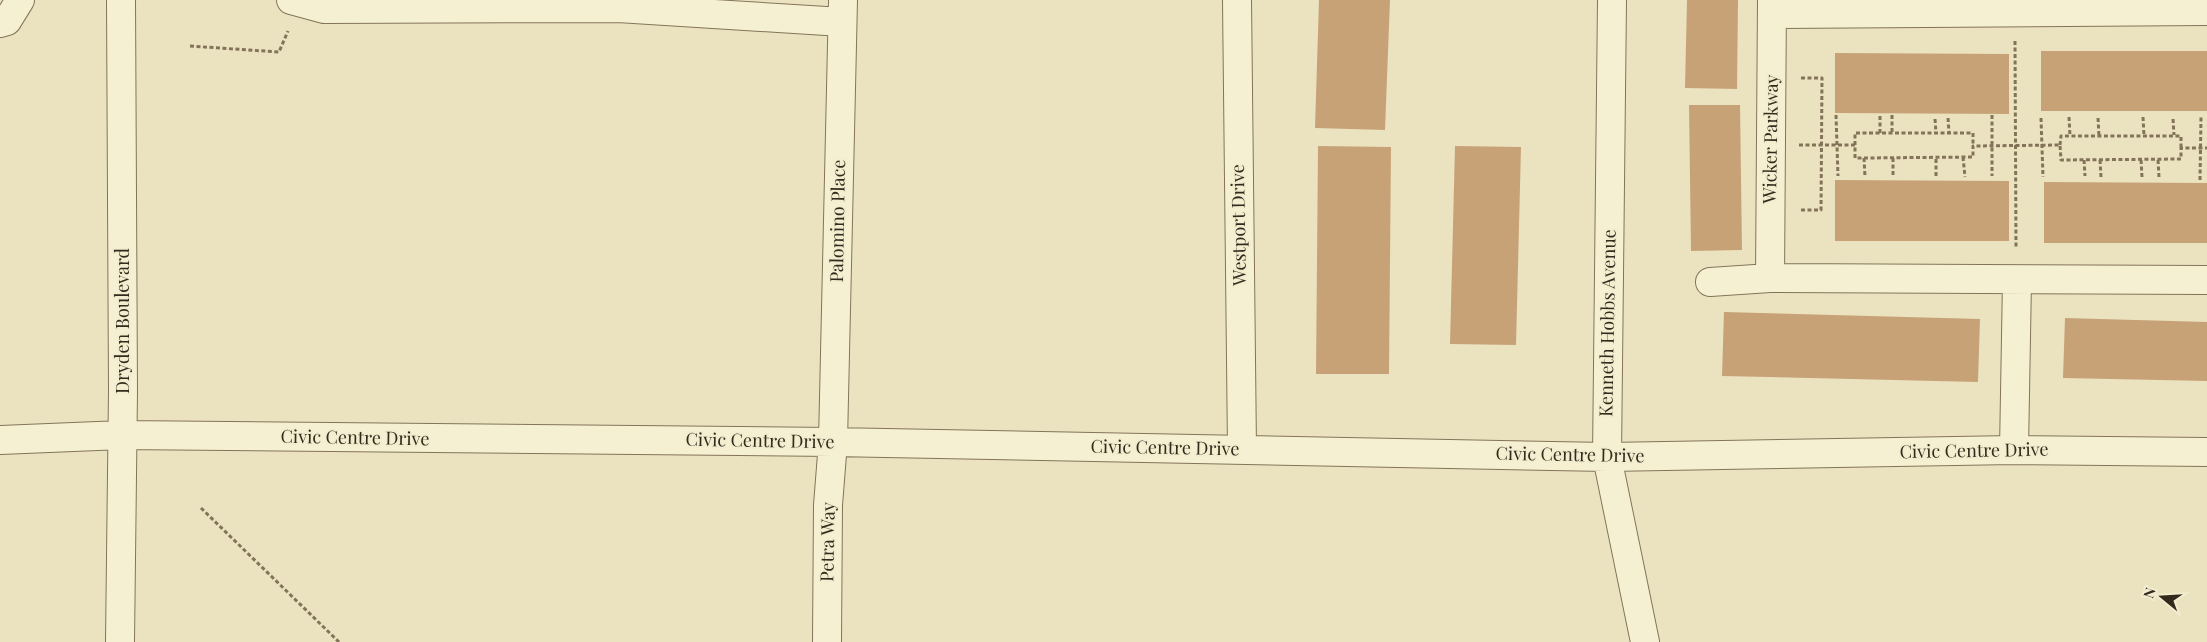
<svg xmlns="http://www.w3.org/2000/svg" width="2207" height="642" font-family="'Playfair Display',serif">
<rect width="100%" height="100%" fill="#ebe3c0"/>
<path fill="#c7a277" d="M1319 0H1390L1385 130 1315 128Z
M1687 0H1738L1737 89 1685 88Z
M2041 51H2207V111H2041Z
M1835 53 2009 54V114L1835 113Z
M1689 105H1740L1742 250 1691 251Z
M1318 146 1391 147 1389 374H1316Z
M1455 146 1521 147 1516 345 1450 344Z
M1835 180 2009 181V241H1835Z
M2044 182 2207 183V243H2044Z
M1724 312 1980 319 1978 382 1722 376Z
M2065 318 2207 322V381L2063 378Z"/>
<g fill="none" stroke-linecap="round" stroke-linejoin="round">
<g stroke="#837459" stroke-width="30">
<path id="minor" d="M291 0 324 9 618 8 842 22
M1237 0 1242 449
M1612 0 1607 457 1645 642
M1772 0 1770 278 2207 280
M1773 14 2207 11
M0 23 7 21 20 0
M1710 282 1770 278
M0 440 122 435 833 442 1607 457 2014 450 2207 452
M2014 450 2017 280
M120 642 123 391 121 0
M827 642 828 505 833 442 843 0"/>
</g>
<path stroke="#837459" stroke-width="3" stroke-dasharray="4 2.5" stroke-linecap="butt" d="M2015 41 2016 249
M190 46 279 52 288 31
M1801 78H1822L1821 210H1801
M1836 115 1838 176
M1892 115V133
M1992 115V176
M2069 117 2070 136
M2143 117 2144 136
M1948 118 1949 133
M2041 118 2043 177
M2098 118 2099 136
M1935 119 1936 133
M2173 119 2174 135
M1880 133V116
M1799 145H1855V158H1864L1973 157V146L2060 145 2061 160 2181 159V148H2207
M1855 145V133H1973V146
M2060 145 2061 136H2181V148
M1963 157 1965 177
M1864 158 1865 177
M1893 158V177
M2084 160 2085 176
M2100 160 2101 177
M2141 160 2142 177
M2158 160 2159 177
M1936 176V157
M2200 180 2201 117
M201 508 339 642"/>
<use href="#minor" stroke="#f6f0d2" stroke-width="28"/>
</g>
<g text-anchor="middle" stroke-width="4" stroke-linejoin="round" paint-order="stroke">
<g font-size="18" fill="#332a1d" stroke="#f3edcf">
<text transform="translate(1771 139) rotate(-89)" y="6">Wicker Parkway</text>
<text transform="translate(838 221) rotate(-89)" y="6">Palomino Place</text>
<text transform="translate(1239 225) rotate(-91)" y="6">Westport Drive</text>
<text transform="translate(123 321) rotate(-90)" y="6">Dryden Boulevard</text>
<text transform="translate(1608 323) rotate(-89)" y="6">Kenneth Hobbs Avenue</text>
<text transform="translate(355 438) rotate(1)" y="6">Civic Centre Drive</text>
<text transform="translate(760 441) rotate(1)" y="6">Civic Centre Drive</text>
<text transform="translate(1165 448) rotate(1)" y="6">Civic Centre Drive</text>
<text transform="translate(1974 451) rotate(-1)" y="6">Civic Centre Drive</text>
<text transform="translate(1570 455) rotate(1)" y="6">Civic Centre Drive</text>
<text transform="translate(828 542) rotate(-89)" y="6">Petra Way</text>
</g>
</g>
<g transform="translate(2162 597) rotate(288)" stroke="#f3edcf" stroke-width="4" paint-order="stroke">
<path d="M0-4L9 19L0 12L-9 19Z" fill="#332a1d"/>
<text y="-8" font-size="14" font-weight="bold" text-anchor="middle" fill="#332a1d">N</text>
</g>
</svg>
